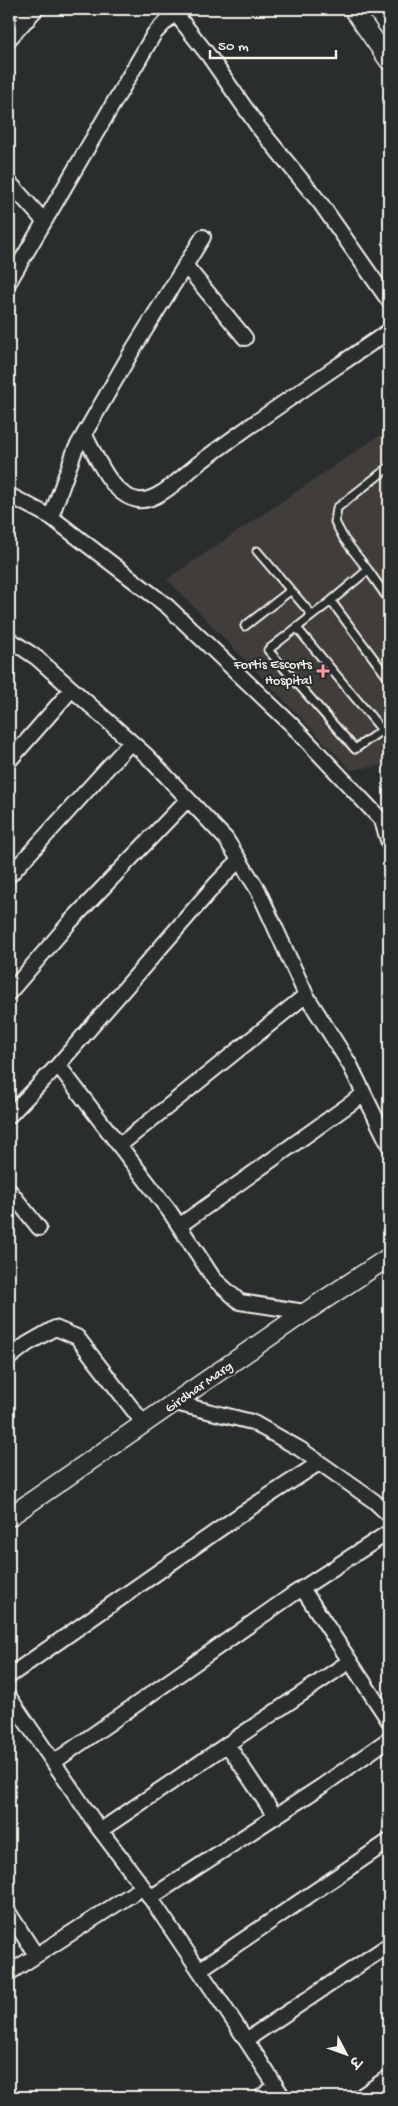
<svg xmlns="http://www.w3.org/2000/svg" width="398" height="2106" font-family="'Gochi Hand','Playpen Sans Deva',sans-serif">
<rect width="100%" height="100%" fill="#2a2d2e"/>
<filter id="ink" filterUnits="userSpaceOnUse"><feTurbulence type="fractalNoise" baseFrequency=".02" numOctaves="2"/><feDisplacementMap in="SourceGraphic" scale="10" xChannelSelector="R" yChannelSelector="G"/><feConvolveMatrix kernelMatrix="1 2 1 2 8 2 1 2 1" color-interpolation-filters="sRGB"/></filter>
<g filter="url(#ink)">
<path fill="#3f3d3a" d="M389 429V764L351 770 167 579Z"/>
<g fill="none" stroke-linecap="round" stroke-linejoin="round">
<g stroke="#f4f1e8" stroke-width="11">
<path id="service" d="M257 551 312 615
M368 570 344 539 335 522 337 508 389 467
M389 600 368 570 331 601 389 679
M245 626 290 591
M297 628 382 730 355 749 268 650 331 601"/>
</g>
<g stroke="#f4f1e8" stroke-width="18">
<path id="minor" d="M19 9 28 19
M172 9 209 56 259 128 321 204 389 301
M9 39 36 9
M9 182 44 221
M185 265 245 338
M9 282 154 34 178 9
M84 434C96 455 111 496 138 500 157 503 184 475 198 464 260 417 325 375 389 331
M9 495 51 517 167 606 292 725 389 828
M51 517 75 450 132 351 203 237
M9 639 37 658 147 756 226 839 258 890 306 995 350 1065 389 1145
M9 761 72 689
M382 821 389 843
M9 876 131 742
M9 993 70 922 188 799
M58 1065 170 1212 214 1279 240 1302 305 1312
M9 1116 58 1065 216 884 239 860
M120 1145 306 995
M9 1190 39 1228
M179 1226 364 1094
M9 1358 27 1344 55 1328 77 1337 144 1424
M175 1403 252 1422 300 1449 374 1501 389 1515
M302 1588 389 1721
M9 1676 244 1512 319 1463
M9 1697 97 1826 143 1887 235 2023 283 2097
M227 1744 275 1816
M54 1762 292 1595 389 1532
M101 1830 350 1661
M150 1898 322 1786 389 1739
M9 1913 36 1955
M199 1970 389 1841
M9 1973 143 1887
M246 2040 389 1945
M261 2097 276 2086
M360 2097 389 2077"/>
</g>
<g stroke="#f4f1e8" stroke-width="21">
<path id="tertiary" d="M353 9 389 61
M9 1517 292 1321 389 1257"/>
</g>
<use href="#service" stroke="#2a2d2e" stroke-width="7"/>
<use href="#minor" stroke="#2a2d2e" stroke-width="14"/>
<use href="#tertiary" stroke="#2a2d2e" stroke-width="18"/>
</g>
</g>
<path fill="#ff9aa2" stroke="#2a2d2e" stroke-width="2" d="M320.5 663.5h5v5h5v5h-5v5h-5v-5h-5v-5h5z"/>
<g text-anchor="middle" stroke-width="4.5" stroke-linejoin="round" paint-order="stroke">
<g font-size="14" fill="#f4f1e8" stroke="#2a2d2e" text-anchor="end">
<text x="312" y="668">Fortis Escorts<tspan x="312" dy="16">Hospital</tspan></text>
</g>
<g font-size="14" fill="#f4f1e8" stroke="#2a2d2e">
<text transform="translate(198 1386) rotate(-35)" y="5">Girdhar Marg</text>
</g>
</g>
<rect width="398" height="2106" fill="none" stroke="#2a2d2e" stroke-width="30"/>
<rect x="15" y="15" width="368" height="2076" fill="none" stroke="#f4f1e8" stroke-width="2" filter="url(#ink)"/>
<g transform="translate(346 2054) rotate(131)" stroke="#2a2d2e" stroke-width="4" paint-order="stroke">
<path d="M0-4L9 19L0 12L-9 19Z" fill="#f4f1e8"/>
<text y="-8" font-size="14" font-weight="bold" text-anchor="middle" fill="#f4f1e8">उ</text>
</g>
<path d="M210 50v8h126v-8" fill="none" stroke="#f4f1e8" stroke-width="2.5"/>
<text x="218" y="50" font-size="15" fill="#f4f1e8" stroke="#2a2d2e" stroke-width="4" paint-order="stroke">50 m</text>
</svg>
